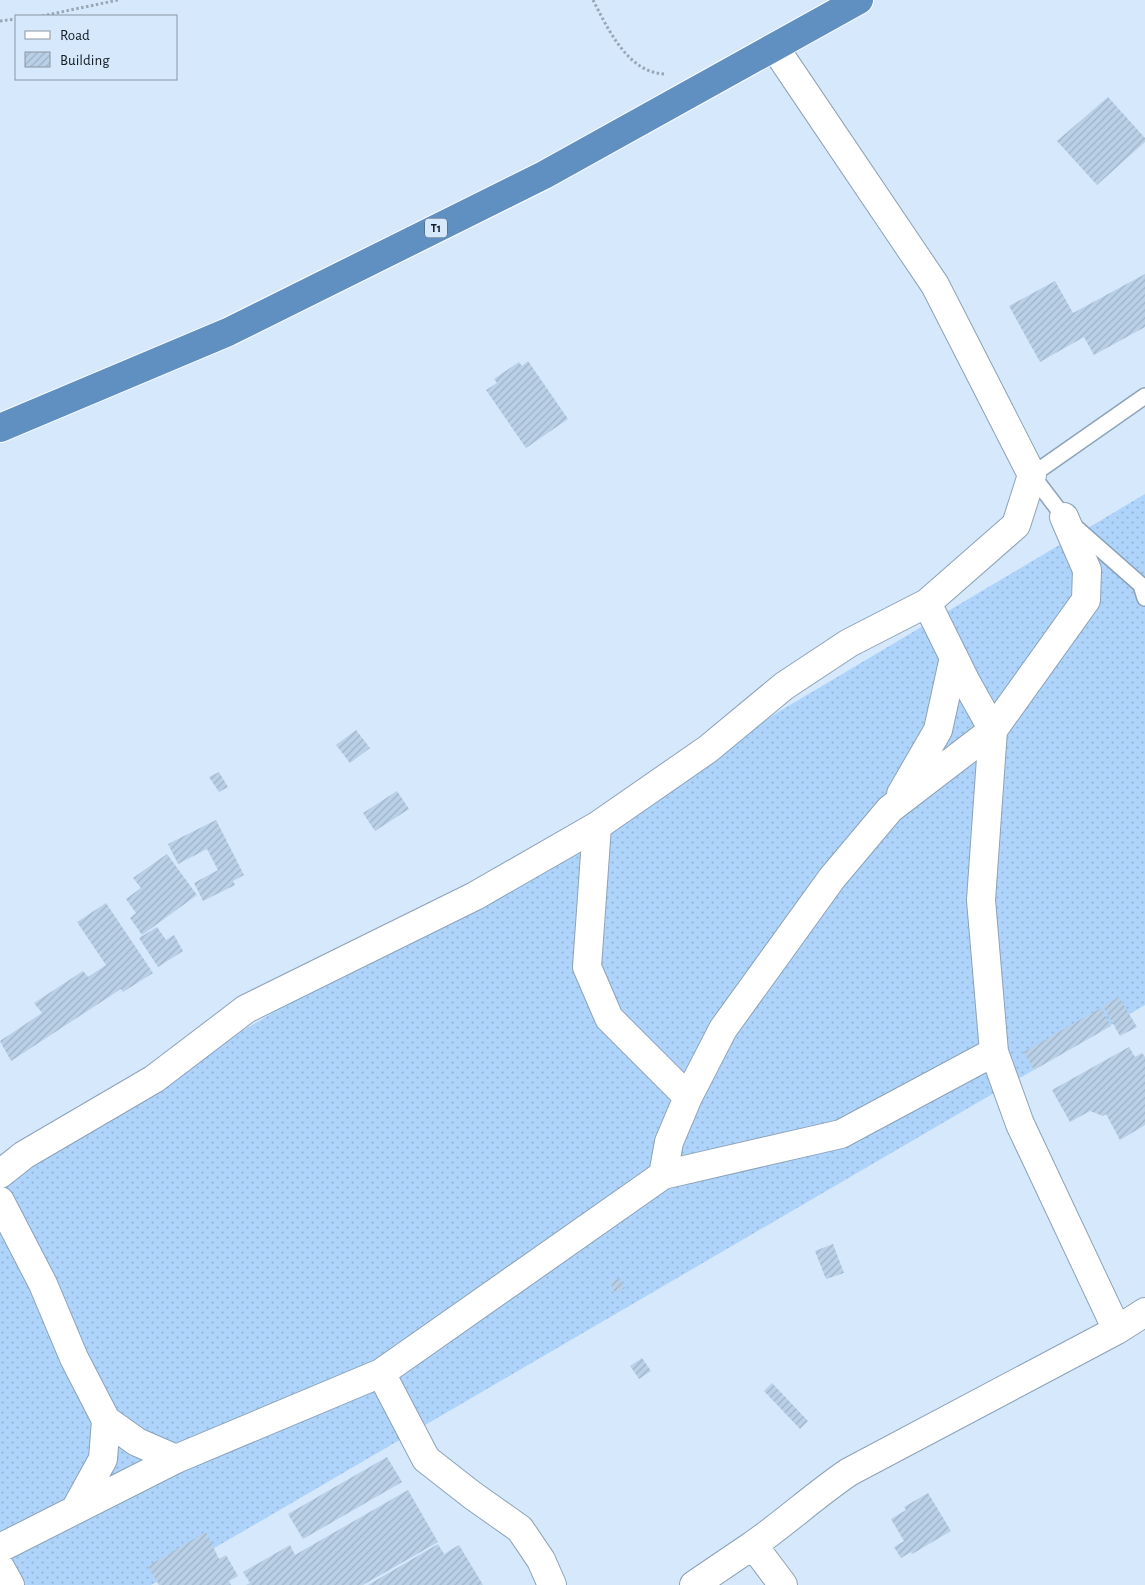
<svg xmlns="http://www.w3.org/2000/svg" width="1145" height="1585" font-family="'Alegreya Sans',sans-serif">
<defs>
<pattern id="grass-dots" width="8" height="8" patternUnits="userSpaceOnUse" patternTransform="scale(1.25)"><rect width="8" height="8" fill="#aed4fb"/><path d="M2 2h.1M6 6h.1" fill="none" stroke="#95b5d7" stroke-width="1.8" stroke-linecap="round"/></pattern>
<pattern id="building-hatch" width="6" height="6" patternUnits="userSpaceOnUse" patternTransform="scale(1.25)"><rect width="6" height="6" fill="#b9d0e7"/><path d="M-1 1l2-2M0 6l6-6M5 7l2-2" fill="none" stroke="#9eb2c6"/></pattern>
</defs>
<rect width="100%" height="100%" fill="#d6e8fb"/>
<path fill="url(#grass-dots)" d="M1145 494V1005L151 1585H0V1175Z"/>
<path fill="url(#building-hatch)" d="M1108 97 1145 138V142L1097 185 1057 141Z
M1145 274V327L1094 355 1084 337 1040 362 1009 306 1055 281 1073 313Z
M528 361 568 419 526 448 486 390 497 383 494 379 519 362 522 366Z
M356 730 370 748 350 763 336 745Z
M219 772 228 787 219 792 209 777Z
M397 791 409 809 375 831 363 813Z
M216 820 244 875 233 881 235 885 203 901 194 883 218 870 207 849 178 864 168 844Z
M167 854 197 895 142 935 130 918 136 913 126 899 141 888 133 878Z
M106 903 153 973 123 992 121 989 11 1061 0 1041 42 1013 34 1003 83 971 88 977 106 965 77 922Z
M157 927 166 940 174 935 183 951 158 967 139 938Z
M1119 997 1137 1027 1120 1036 1103 1006Z
M1101 1008 1111 1026 1034 1070 1024 1052Z
M1129 1047 1135 1057 1142 1053 1145 1057V1125L1120 1140 1106 1114 1103 1116 1090 1111 1070 1122 1052 1090Z
M833 1244 844 1273 826 1279 815 1251Z
M620 1278 625 1288 615 1293 610 1282Z
M642 1358 651 1371 639 1379 630 1366Z
M772 1383 808 1421 800 1429 764 1391Z
M387 1457 402 1482 303 1539 288 1514Z
M408 1490 438 1542 363 1585H246L250 1583 243 1572 290 1545 295 1555Z
M928 1493 951 1531 912 1554 911 1552 901 1558 894 1547 904 1541 891 1519 906 1510 904 1507Z
M206 1532 219 1559 226 1555 238 1576 229 1581 231 1585H159L148 1566Z
M438 1544 444 1554 459 1545 483 1585H368Z"/>
<g fill="none" stroke-linecap="round" stroke-linejoin="round">
<g stroke="#8ca2b8" stroke-width="18">
<path id="lane" d="M1145 396 1032 475 1064 517 1141 585 1145 598"/>
</g>
<g stroke="#8ca2b8" stroke-width="30">
<path id="street" d="M775 48 935 285 1032 475 1016 525 927 603 965 680 993 730 981 900 994 1052 1020 1124 1117 1330
M901 794 938 730 954 657
M597 826 587 967 609 1018 688 1097
M0 1174 24 1155 154 1079 246 1009 475 896 597 826 708 749 784 686 849 643 927 603
M663 1175 669 1142 688 1097 723 1029 832 878 890 809 993 730 1086 600 1087 570 1064 517
M0 1201 43 1284 74 1358 106 1420 103 1459 76 1508
M381 1373 426 1459 472 1495 520 1529 541 1560 552 1585
M106 1420 137 1442 176 1459
M0 1548 176 1459 381 1373 663 1175 841 1134 994 1052
M0 1567 10 1585
M694 1585 753 1545
M783 1585 753 1545C786 1522 815 1495 849 1472L1117 1330 1145 1312"/>
</g>
<g stroke="#fff" stroke-width="30">
<path id="highway" d="M0 428 228 332 544 175 859 0"/>
</g>
<path stroke="#98a7b6" stroke-width="3" stroke-dasharray="2.5 2.5" stroke-linecap="butt" d="M593 0C608 29 628 73 665 74
M42 16 118 0
M0 21 16 19"/>
<use href="#lane" stroke="#fff" stroke-width="15"/>
<use href="#street" stroke="#fff" stroke-width="28"/>
<use href="#highway" stroke="#6090c1" stroke-width="28"/>
</g>
<g text-anchor="middle" stroke-width="4.5" stroke-linejoin="round" paint-order="stroke">
<rect fill="#d6e8fb" stroke="#4d5863" stroke-width="1" x="425" y="218.5" width="22" height="19" rx="4"/>
<g font-size="12" font-weight="bold" fill="#121a22">
<text x="436" y="232">T1</text>
</g>
</g>
<rect x="15" y="15" width="162" height="65" fill="#d6e8fb" stroke="#8896a4"/>
<rect x="25" y="31" width="25" height="8" fill="#ffffff" stroke="#8896a4"/>
<text x="60" y="40" font-size="15" fill="#121a22">Road</text>
<rect x="25" y="52" width="25" height="15" fill="url(#building-hatch)" stroke="#8896a4"/>
<text x="60" y="65" font-size="15" fill="#121a22">Building</text>
</svg>
